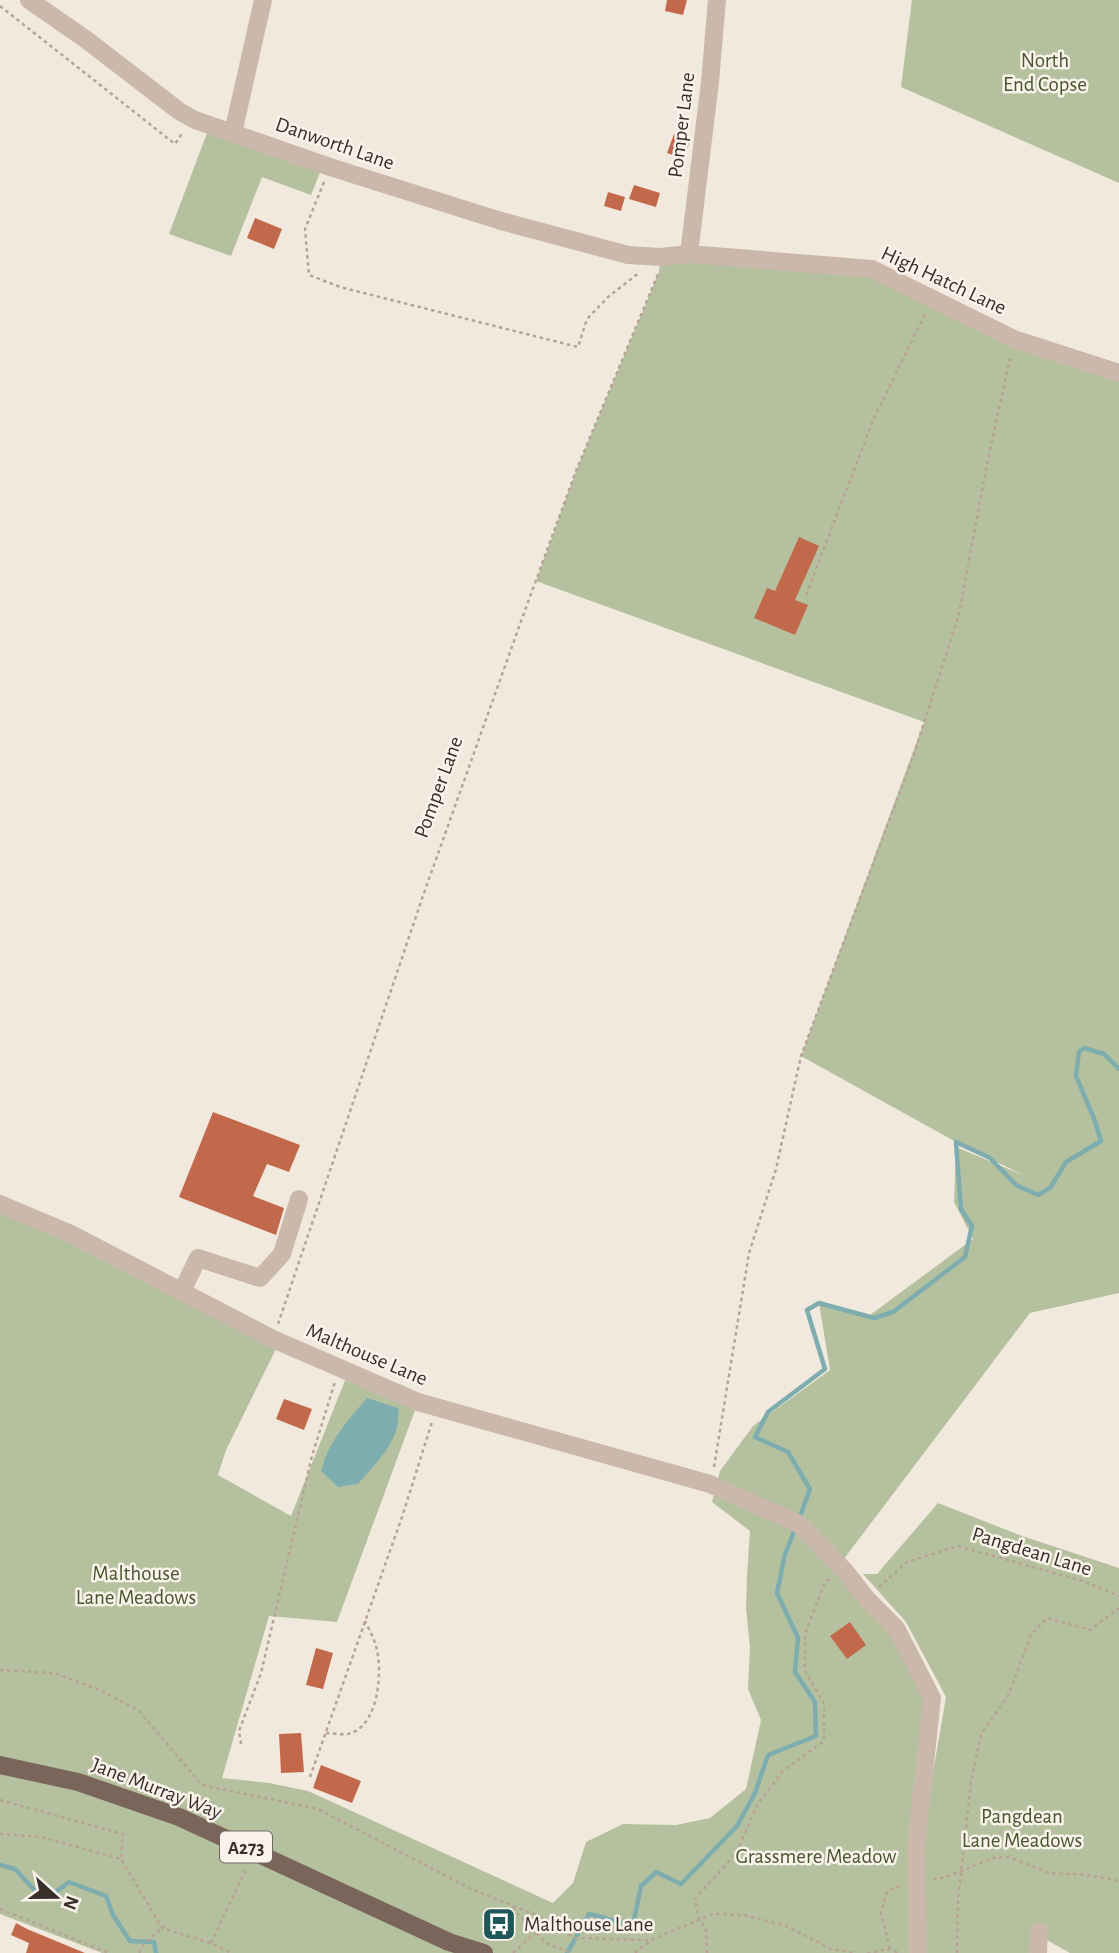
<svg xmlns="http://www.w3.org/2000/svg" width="1119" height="1953" font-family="'Alegreya Sans',sans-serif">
<rect width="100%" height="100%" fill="#f2e9de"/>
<path fill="#b5c19e" d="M912 0H1119V183L901 87Z
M210 125 323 165 311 195 262 177 231 256 169 234Z
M660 257 872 269 933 299 1119 372V1293L1030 1313 837 1568 890 1633 927 1700 914 1782 913 1953H102L0 1914V1204L280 1341 226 1450 218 1475 291 1516 348 1373 418 1402 337 1622 269 1616 222 1778 269 1783 308 1791 553 1903 573 1883 586 1842 623 1824 676 1825 710 1818 746 1789 761 1720 748 1689 750 1647 746 1609 747 1575 750 1531 712 1502 720 1471 753 1426 830 1370 819 1303 870 1315 973 1239 954 1202 956 1147 1025 1176 956 1142 801 1056 924 722 536 581 576 471 659 272Z
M938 1503 1022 1536 1119 1568V1953H1070L1045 1939 1029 1953H925V1819L946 1697 906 1622 863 1574H877Z"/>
<path fill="#7eadaf" d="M367 1398 398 1408C403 1438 376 1463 358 1484L338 1487 321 1471C330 1439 346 1423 367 1398Z"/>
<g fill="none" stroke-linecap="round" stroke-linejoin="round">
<path stroke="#7eadaf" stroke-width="4.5" d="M799 1519 810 1489 788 1452 755 1437 768 1412 825 1369 807 1310 819 1303 874 1318 893 1312 965 1257 972 1226 961 1209 956 1142 990 1158 1016 1185 1038 1195 1050 1188 1066 1162 1101 1141 1095 1121 1076 1076 1079 1052 1084 1048 1104 1054 1119 1069
M0 1865 15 1869 40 1896 52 1895 69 1882 106 1896 113 1915 130 1941 154 1942 156 1953
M567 1953 589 1914C605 1917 618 1923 633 1925L641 1886 656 1872 681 1884 737 1826 755 1793 768 1755 816 1736 815 1702 795 1672 798 1638 777 1593 785 1554 796 1527"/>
</g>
<path fill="#c3694b" d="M667 0H687L683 15 665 11Z
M674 134 690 140 684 159 667 153Z
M634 185 660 193 656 207 629 199Z
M608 192 625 197 621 211 604 206Z
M255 218 282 229 274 249 247 238Z
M799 537 819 546 795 600 808 605 795 635 754 618 767 588 775 591Z
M213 1112 300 1145 289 1172 267 1164 253 1196 284 1208 276 1235 179 1197Z
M284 1399 312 1409 304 1430 276 1419Z
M850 1622 866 1645 847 1659 830 1636Z
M316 1648 333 1653 323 1689 306 1685Z
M301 1733 304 1772 281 1773 279 1734Z
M321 1765 361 1781 352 1803 313 1788Z
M16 1923 27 1929 85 1953H26L29 1943 11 1935Z"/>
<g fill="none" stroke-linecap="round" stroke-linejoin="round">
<path stroke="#b6a394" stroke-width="2.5" stroke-dasharray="3.5 3.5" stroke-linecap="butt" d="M0 6 175 144 183 132
M324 182 305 229 309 275 340 287 578 347 587 319 608 297 640 272
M806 595 874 418 925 314
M278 1324 425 890 524 613 576 471 658 274
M714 1467 749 1253 776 1169 801 1056 913 757 959 614 987 464 1011 354
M879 1587 907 1562 958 1546 1083 1581 1119 1596
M0 1670 54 1673 97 1689 138 1710 202 1785 318 1809 471 1889 546 1919 559 1931 577 1938 651 1940 713 1914 744 1915 786 1926 831 1949 856 1953
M326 1733C333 1733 341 1735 348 1734 379 1727 383 1671 376 1646 374 1638 369 1629 365 1621
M241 1744 239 1731 261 1673 312 1456 335 1382
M310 1777 402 1517 432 1422
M0 1800 123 1834 121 1859 162 1928 210 1943 232 1953
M0 1834 41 1837 121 1859
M933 1879 946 1877 993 1858 1009 1857 1049 1873 1089 1875 1119 1881
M512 1908 546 1943 572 1953
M0 1909 109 1953
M211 1943 247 1867
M890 1949 881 1913 887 1891 900 1886
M139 1953 144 1944 165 1925
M513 1953 535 1933
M635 1953 651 1940
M707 1953 706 1929 699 1919 695 1899 736 1853 758 1804 783 1771 824 1741V1704L805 1671V1634L825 1582 830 1579
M867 1953 890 1949 899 1953
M957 1953 958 1900 971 1782 981 1734 1008 1696 1031 1635 1047 1618 1090 1630 1119 1608"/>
<path stroke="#cab9aa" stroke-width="18" d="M29 0 84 38 179 111 195 120 330 167 501 221 628 255 660 257 689 254 872 269 1014 339 1119 373
M233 133 263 0
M689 254 710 82 717 0
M0 1204 71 1234 273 1339 418 1402 710 1484 799 1524 845 1571 867 1599 896 1628 932 1698 916 1848 918 1953
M182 1291 198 1258 260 1278 282 1254 299 1199
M1038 1953 1039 1931"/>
<path stroke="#7a655b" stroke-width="18" d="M0 1765 78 1782 179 1817 449 1942 484 1953"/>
</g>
<defs>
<g id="bus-square" transform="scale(1.75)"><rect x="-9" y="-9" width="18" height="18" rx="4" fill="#205559" stroke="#faf3eb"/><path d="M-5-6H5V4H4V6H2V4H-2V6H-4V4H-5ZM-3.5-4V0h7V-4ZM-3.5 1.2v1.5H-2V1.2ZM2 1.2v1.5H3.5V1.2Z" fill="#fff"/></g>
</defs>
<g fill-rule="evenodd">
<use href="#bus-square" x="499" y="1924"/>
</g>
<g text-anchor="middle" stroke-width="5" stroke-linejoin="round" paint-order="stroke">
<rect fill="#faf3eb" stroke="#726964" stroke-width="2" x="220" y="1831.5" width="52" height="31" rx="5"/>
<g font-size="19" font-weight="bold" fill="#382e2a">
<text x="246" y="1854">A273</text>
</g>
<g font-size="21" fill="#47562e" stroke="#faf3eb">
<text x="1045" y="67">North<tspan x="1045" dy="24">End Copse</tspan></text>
<text x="136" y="1580">Malthouse<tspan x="136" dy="24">Lane Meadows</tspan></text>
<text x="1022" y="1823">Pangdean<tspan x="1022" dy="24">Lane Meadows</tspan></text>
<text x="816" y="1863">Grassmere Meadow</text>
</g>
<g font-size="21" fill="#382e2a" stroke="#faf3eb">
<text transform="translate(681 125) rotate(-83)" y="7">Pomper Lane</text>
<text transform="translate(335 143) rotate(19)" y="7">Danworth Lane</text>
<text transform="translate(944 280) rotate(25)" y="7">High Hatch Lane</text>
<text transform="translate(438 787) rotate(-70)" y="7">Pomper Lane</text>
<text transform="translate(367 1354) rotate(23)" y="7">Malthouse Lane</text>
<text transform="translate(1032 1551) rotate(17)" y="7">Pangdean Lane</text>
<text transform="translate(157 1788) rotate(21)" y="7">Jane Murray Way</text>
</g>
<g font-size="21" fill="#382e2a" stroke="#faf3eb" text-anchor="start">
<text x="524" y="1931">Malthouse Lane</text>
</g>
</g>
<g transform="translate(56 1897) rotate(111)" stroke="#faf3eb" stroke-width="5" paint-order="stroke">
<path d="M0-5L12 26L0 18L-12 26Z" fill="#382e2a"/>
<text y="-10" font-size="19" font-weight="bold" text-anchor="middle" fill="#382e2a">N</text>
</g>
</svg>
